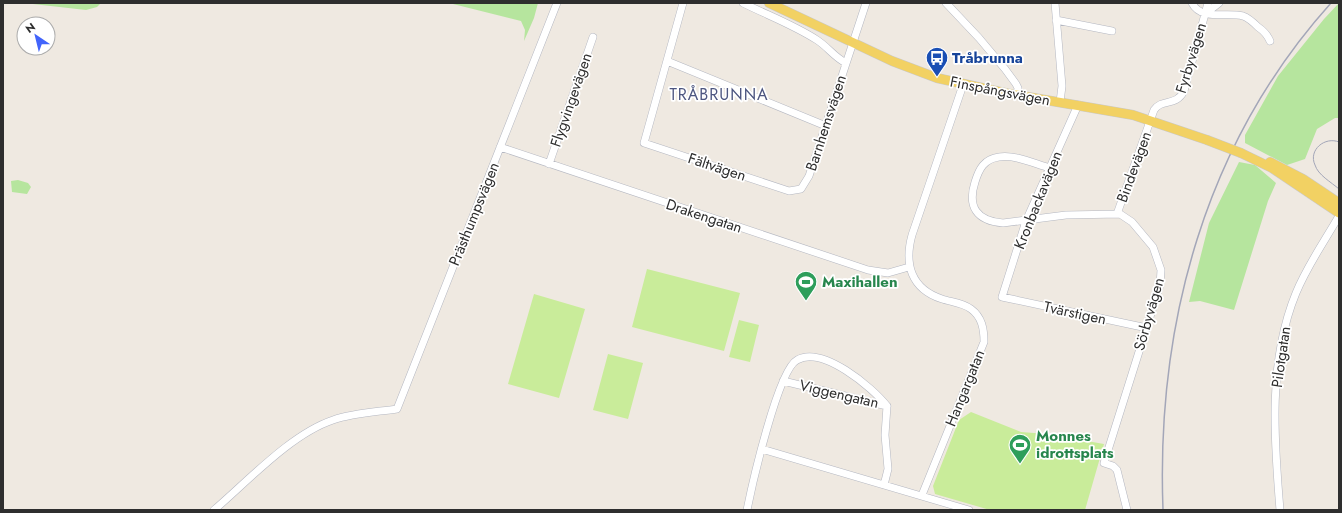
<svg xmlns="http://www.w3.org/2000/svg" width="1342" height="513" font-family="Jost,sans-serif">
<rect width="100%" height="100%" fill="#efe9e1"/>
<path fill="#b6e59e" d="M24 3H101L97 7 86 10Z
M449 3H538L534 18 524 41 525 30 521 21Z
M1339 3V118H1335L1317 129 1305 159 1287 165 1245 143V135L1278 76 1324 19Z
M1239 162 1255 165 1276 183 1268 201 1234 310 1200 301 1189 302 1209 223Z
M18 180 28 183 31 187 27 194 12 192 11 181Z"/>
<path fill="#c9ec9a" d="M647 269 740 293 724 351 632 327Z
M534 294 585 309 559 398 508 384Z
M739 320 759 325 750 362 729 357Z
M608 354 643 363 628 419 593 410Z
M971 412 1021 432 1047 434 1104 444 1085 510H990L935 494 933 486 959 420Z"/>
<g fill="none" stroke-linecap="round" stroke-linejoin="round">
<g stroke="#b4b7c1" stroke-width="8">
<path id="minor" d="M683 3 644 143 789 191 801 189 809 176 866 3
M743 3C767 15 794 25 817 40 828 47 834 57 846 63
M946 3 979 38 1005 69 1016 84 1018 88 1017 95
M1055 3 1062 86 1060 102
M1192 3C1201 21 1227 12 1243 16 1249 18 1254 23 1258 27 1264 31 1267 34 1270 41
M1205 14 1219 3
M1056 20 1112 31
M667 61 826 126
M1078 105 1026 221 1002 297 1147 328
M500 147 868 270 888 273 909 267
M549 164 593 37
M1050 168C1035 164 1014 154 999 157 984 159 979 169 975 182 967 207 977 221 1003 223L1066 215 1120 214 1132 222 1153 247 1161 270 1160 285 1104 463 1113 466 1117 470 1127 510
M1117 214 1154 110C1162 98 1176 107 1184 91L1208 3
M783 381 887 406 885 435 888 469 884 485
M762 449 969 510
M922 495 984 342C984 329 982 317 971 309 963 303 951 302 942 299 911 289 904 264 912 235L963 85
M214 510C248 481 291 434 333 420 353 413 376 412 397 409L557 3
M747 510C752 485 778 370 797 360 822 345 872 387 887 406
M1280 510C1274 439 1268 361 1296 293 1307 266 1324 242 1339 216"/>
</g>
<g stroke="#c9c9c9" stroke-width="10">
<path id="major" d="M769 3 892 61 937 78 1005 93 1133 115 1207 140
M1241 153 1272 168 1339 213
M1270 162 1303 179 1339 203"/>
</g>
<use href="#minor" stroke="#fff" stroke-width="7"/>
<use href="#major" stroke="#f2d163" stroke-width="9"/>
<path stroke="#a3a6b8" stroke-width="1" d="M1339 142C1325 136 1308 150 1315 165 1318 175 1331 182 1339 189"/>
<path stroke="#a3a6b8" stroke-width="1.5" d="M1163 510C1156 324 1205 143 1331 3"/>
<g stroke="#c9c9c9" stroke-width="10" stroke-linecap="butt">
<path id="major-bridge" d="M1207 140 1241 153"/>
</g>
<use href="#major-bridge" stroke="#f2d163" stroke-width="9"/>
</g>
<defs>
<g id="bus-pin" transform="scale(1.15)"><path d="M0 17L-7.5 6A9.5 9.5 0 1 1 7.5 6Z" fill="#1a4fb4" stroke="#fff"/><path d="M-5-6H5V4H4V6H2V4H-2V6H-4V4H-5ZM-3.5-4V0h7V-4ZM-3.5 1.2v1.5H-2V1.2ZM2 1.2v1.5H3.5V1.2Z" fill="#fff"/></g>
<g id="stadium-pin" transform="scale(1.15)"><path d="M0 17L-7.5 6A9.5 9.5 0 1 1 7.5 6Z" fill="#2e9e5b" stroke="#fff"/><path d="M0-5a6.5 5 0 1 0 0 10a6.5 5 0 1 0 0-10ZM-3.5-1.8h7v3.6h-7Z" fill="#fff"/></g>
</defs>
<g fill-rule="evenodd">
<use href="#bus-pin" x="937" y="58"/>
<use href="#stadium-pin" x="806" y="282"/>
<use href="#stadium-pin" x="1020" y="445"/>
</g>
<g text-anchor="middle" stroke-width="3.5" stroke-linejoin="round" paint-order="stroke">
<g font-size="15" font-weight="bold" fill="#164399" stroke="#fff" text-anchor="start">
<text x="952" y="63">Tråbrunna</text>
</g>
<g font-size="15" fill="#2e2e2e" stroke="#fff">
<text transform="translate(1191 58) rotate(-73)" y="5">Fyrbyvägen</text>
<text transform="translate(1000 91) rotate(11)" y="5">Finspångsvägen</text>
<text transform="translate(571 100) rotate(-71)" y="5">Flygvingevägen</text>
<text transform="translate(826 123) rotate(-72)" y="5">Barnhemsvägen</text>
<text transform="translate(717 167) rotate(18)" y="5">Fältvägen</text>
<text transform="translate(1134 167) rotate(-70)" y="5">Bindevägen</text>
<text transform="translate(1038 200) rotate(-68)" y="5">Kronbackavägen</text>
<text transform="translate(474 214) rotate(-68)" y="5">Prästhumpsvägen</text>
<text transform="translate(704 216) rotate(18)" y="5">Drakengatan</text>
<text transform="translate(1075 313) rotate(12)" y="5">Tvärstigen</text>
<text transform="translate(1149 314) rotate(-74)" y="5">Sörbyvägen</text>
<text transform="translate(1281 357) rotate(-82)" y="5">Pilotgatan</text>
<text transform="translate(965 388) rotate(-68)" y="5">Hangargatan</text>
<text transform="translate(839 394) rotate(13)" y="5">Viggengatan</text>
</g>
<g font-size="15" font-weight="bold" fill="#27864d" stroke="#fff" text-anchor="start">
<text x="822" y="287">Maxihallen</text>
<text x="1036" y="441">Monnes<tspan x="1036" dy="17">idrottsplats</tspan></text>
</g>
<g font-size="16" letter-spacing="1" fill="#4d5680" stroke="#fff">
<text x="719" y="100">TRÅBRUNNA</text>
</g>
</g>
<rect width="1342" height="513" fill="none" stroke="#2e2e2e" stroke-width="8"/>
<g transform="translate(36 36) rotate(325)"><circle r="19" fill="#ffffff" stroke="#ababab"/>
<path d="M0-3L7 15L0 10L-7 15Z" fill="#4264fb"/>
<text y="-6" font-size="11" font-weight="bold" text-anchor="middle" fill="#2e2e2e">N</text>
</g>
</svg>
